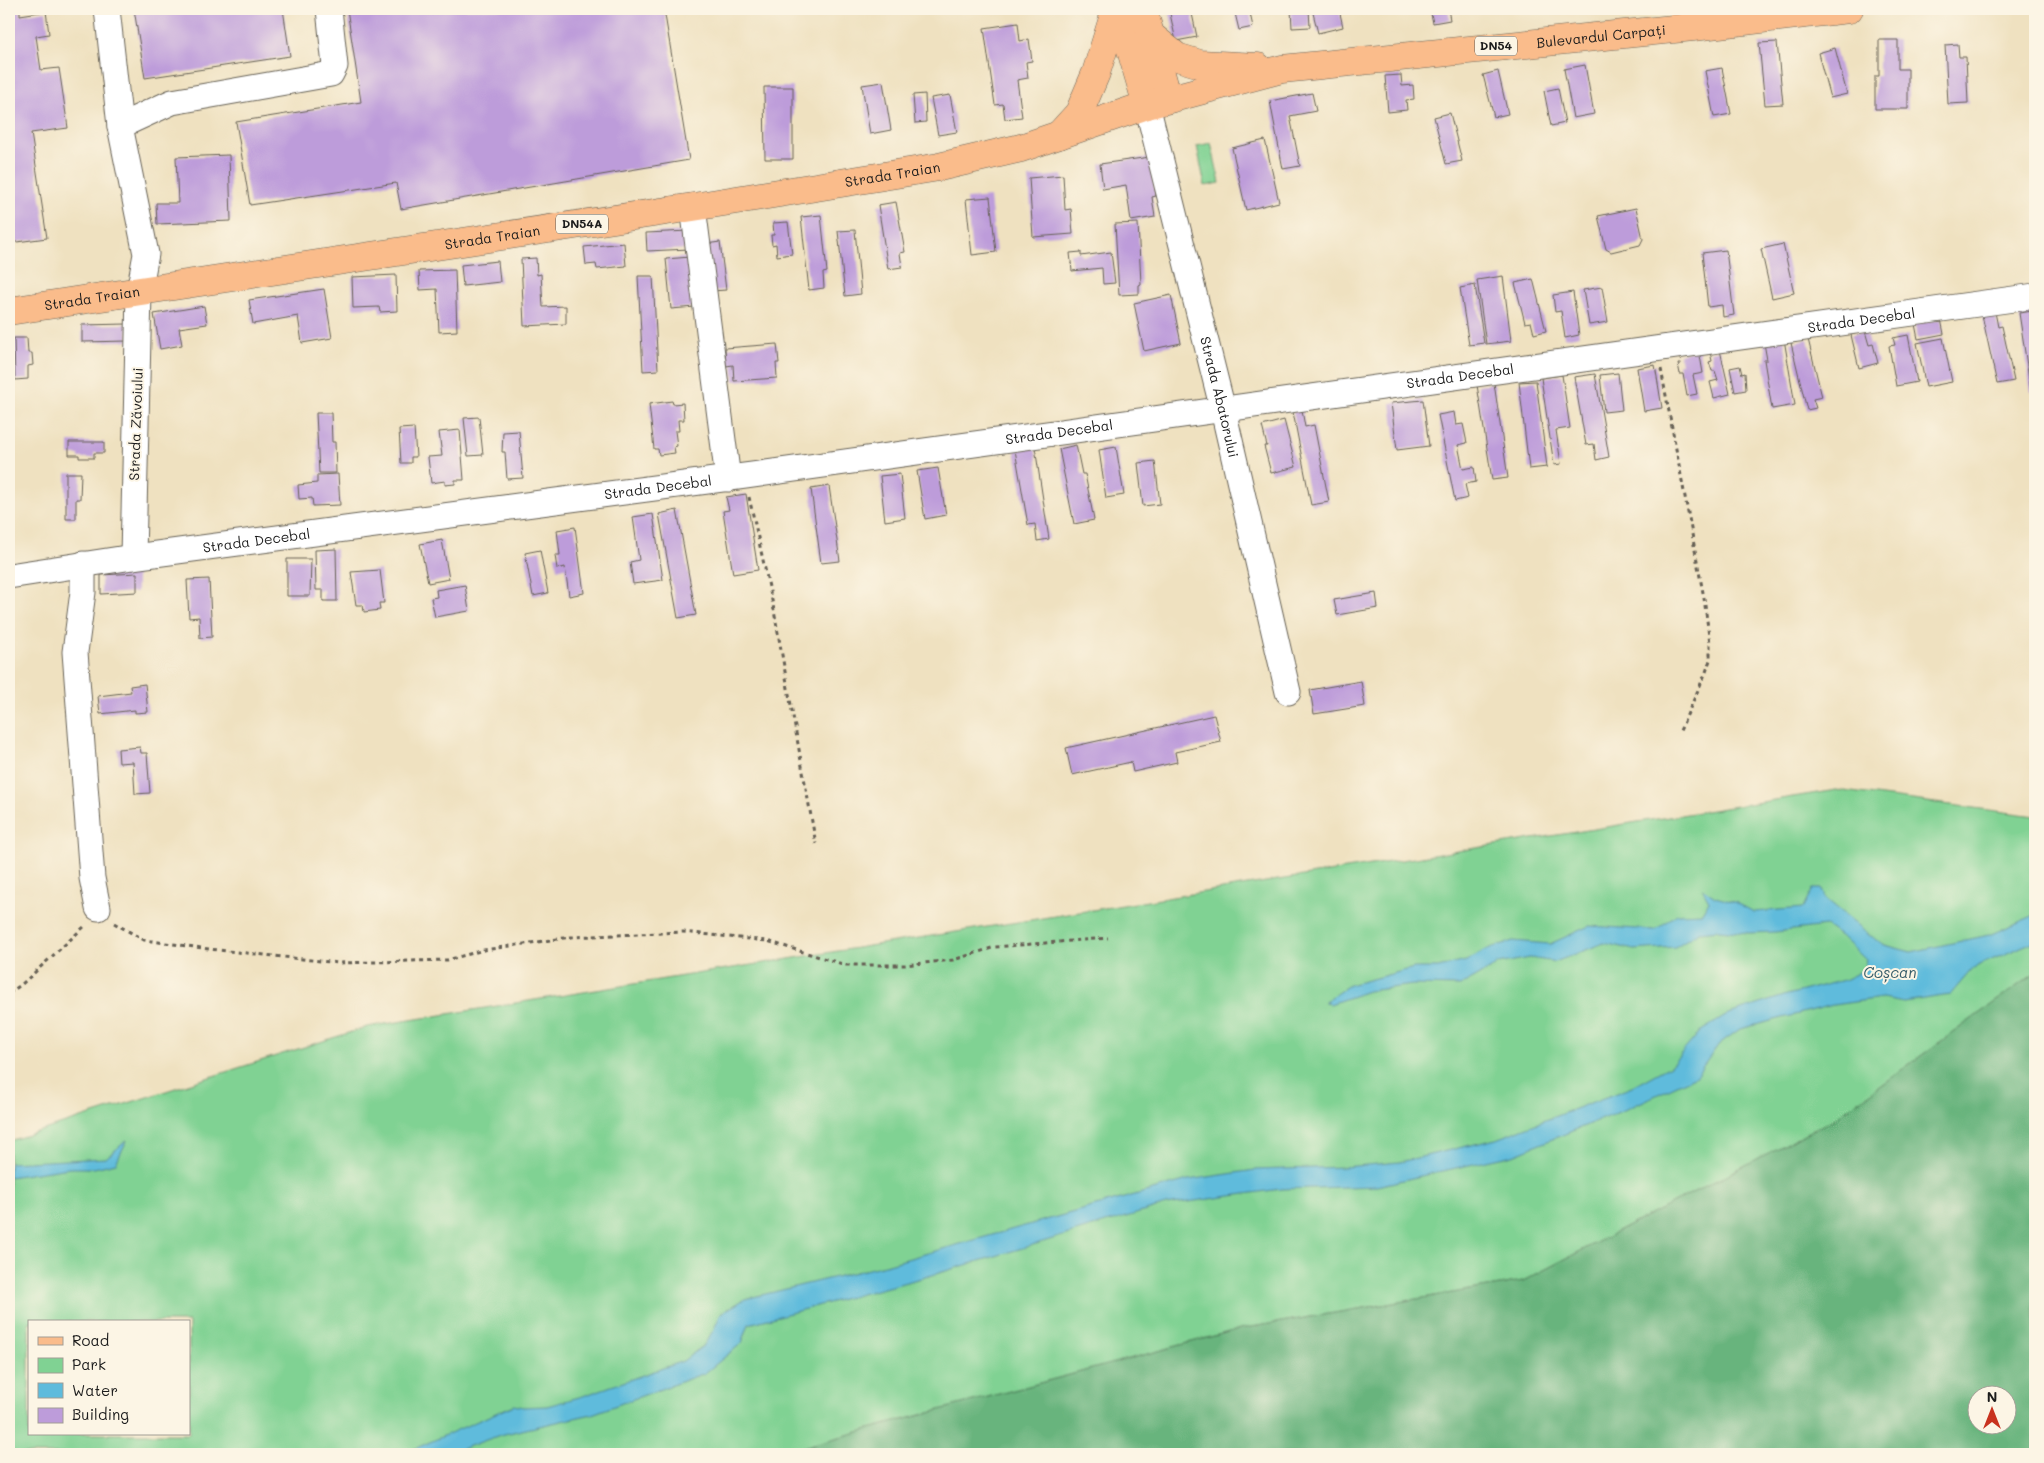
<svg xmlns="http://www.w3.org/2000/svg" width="2044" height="1463" font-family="Mali,sans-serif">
<rect width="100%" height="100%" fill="#fcf5e5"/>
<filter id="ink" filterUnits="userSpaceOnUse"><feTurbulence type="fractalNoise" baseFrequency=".02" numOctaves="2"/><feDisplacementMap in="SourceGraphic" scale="10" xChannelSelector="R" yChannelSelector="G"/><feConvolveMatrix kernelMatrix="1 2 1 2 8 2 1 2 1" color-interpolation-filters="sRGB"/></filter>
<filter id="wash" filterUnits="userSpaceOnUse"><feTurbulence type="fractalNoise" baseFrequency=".0096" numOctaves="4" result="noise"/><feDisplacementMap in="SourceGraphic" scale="20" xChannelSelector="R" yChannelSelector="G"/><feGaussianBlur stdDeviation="1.12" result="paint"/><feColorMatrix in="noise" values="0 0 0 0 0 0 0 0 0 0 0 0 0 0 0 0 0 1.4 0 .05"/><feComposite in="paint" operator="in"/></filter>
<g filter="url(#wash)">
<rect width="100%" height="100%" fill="#efe1c0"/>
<path fill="#80d293" stroke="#4e7758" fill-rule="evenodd" d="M1211 143 1220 183 1205 186 1197 146Z
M1836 790 2035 816V973L1834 1119 1523 1281 1240 1329 810 1445 782 1454H9V1141L367 1027ZM29 1322H189V1434H29Z"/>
<path fill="#68b47d" stroke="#42684c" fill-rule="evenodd" d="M2035 973V1454H782L810 1445 1240 1329 1523 1281 1834 1119ZM1976 1396H2006V1426H1976Z"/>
<path fill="#5ebbdc" stroke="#3d6c7c" d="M1702 888 1715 897 1735 902 1754 912 1803 908 1813 889H1822L1825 898 1881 944 1911 952 1989 935 2035 915V941L1973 968 1950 995 1904 1002 1882 998 1833 1005 1740 1029 1719 1044 1696 1076 1629 1108 1513 1155 1377 1186 1281 1189 1166 1205 929 1276 749 1324 742 1343 705 1373 592 1414 500 1435 448 1454H378L414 1449 514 1405 523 1407 547 1406 583 1396 683 1361 704 1345 714 1329 721 1313 745 1299 889 1264 1188 1180 1255 1170 1344 1167 1400 1162 1496 1139 1632 1087 1670 1066 1701 1031 1729 1014 1787 995 1844 980 1864 970 1866 960 1844 939 1826 926 1775 932 1748 933 1719 930 1699 932 1675 947 1634 950 1604 943 1555 962 1530 958 1498 964 1460 986 1413 985 1368 991 1330 1004 1324 1002 1349 985 1414 968H1438L1466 961 1490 948 1513 941 1550 944 1589 926 1655 930 1677 914 1702 913 1709 901Z
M127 1140 116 1163 94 1168H70L9 1177V1163L106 1158Z"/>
<g id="blocks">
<path fill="#bd9cda" d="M9 9H20V15L46 11 49 34 36 36 41 70 59 68 68 128 31 133 47 238 9 243Z
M134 9H283L290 56 145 78Z
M347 9H664L689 160 401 209 396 183 250 205 236 122 361 102Z
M1169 9H1191L1197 37 1176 41Z
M1234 9H1249L1253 27 1239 30Z
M1291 9H1309L1310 27 1292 28Z
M1312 9H1339L1343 27 1318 33Z
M1430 9H1448L1450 20 1433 23Z
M1018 23 1020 41 1029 39 1032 61 1026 62 1028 78 1017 80 1022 117 1005 119 1003 104 995 105 984 28Z
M1879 40H1898V69H1908V109H1875V76H1879Z
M1777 42 1783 104 1765 105 1759 43Z
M1958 44 1959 57H1966L1968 103 1948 104 1945 45Z
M1835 48 1847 94 1830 98 1818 53Z
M1585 65 1594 114 1573 118 1564 69Z
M1722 68 1731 114 1714 117 1705 71Z
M1498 71 1508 114 1494 117 1483 75Z
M1401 75 1402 86 1413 85 1414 99 1406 100 1407 110 1388 112 1385 76Z
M883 82 891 130 870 134 862 85Z
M764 87H793V159H765Z
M1558 88 1565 123 1551 126 1544 91Z
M1312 93 1316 111 1290 116 1300 166 1283 169 1270 101Z
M925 94 926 122 915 123 913 95Z
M950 95 957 132 938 135 931 98Z
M1450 113 1462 161 1446 164 1434 117Z
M1265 140 1279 202 1246 210 1232 148Z
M229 155 231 221 157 224 156 203H178L176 157Z
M1150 157 1156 196 1152 197 1155 217 1131 221 1126 185 1103 189 1100 164Z
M1063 175 1065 210 1071 209 1073 234 1033 237 1029 178Z
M990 197 996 252 972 255 966 199Z
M896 202 905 252 900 253 902 267 888 269 878 205Z
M1636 208 1643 239 1640 245 1611 252 1606 249 1598 216Z
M821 215 827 272 823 273 824 288 809 290 801 217Z
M788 222 792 254 777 256 776 244 772 245 771 235H774L773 223Z
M1138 223 1141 284 1139 285V294L1119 295 1115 224Z
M855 230 861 294 845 296 838 231Z
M689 231 690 249 647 251 646 233Z
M720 242 726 290 712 291 706 244Z
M624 243 626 266 597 269 596 264 586 265 584 247Z
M1783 244 1794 293 1772 298 1761 249Z
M1726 250 1734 315 1723 317 1722 305 1708 307 1702 253Z
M1081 252V256L1111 252 1115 283 1103 284 1102 268 1072 271 1070 253Z
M690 257 695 307 671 309 666 259Z
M536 258 537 275 541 274 543 307 566 306V324L524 326 521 259Z
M498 261 500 282 463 286 461 265Z
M455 270 457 331 439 332 437 289 420 290 419 271Z
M396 275 397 311 380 312 379 307 353 308 352 277Z
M638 276H653L658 370 643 371Z
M1503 276 1511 341 1486 344 1477 280Z
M1533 279 1546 331 1534 334 1531 322 1525 323 1515 283Z
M1475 285 1484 343 1469 345 1460 288Z
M1602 287 1608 322 1589 325 1583 290Z
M324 289 332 338 302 343 298 316 253 324 249 300Z
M1573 292 1579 335 1565 338 1561 311 1555 312 1553 295Z
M1171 295 1181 343 1144 351 1134 303Z
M204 306 207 324 179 328 182 345 160 349 154 314Z
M2033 311 2035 320V392H2031L2019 313Z
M1995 312 1998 327 2002 326 2014 381 1997 384 1982 315Z
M1941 319 1944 334 1918 339 1915 324Z
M127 324 128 341 82 342V325Z
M1865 331 1869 345 1873 344 1878 363 1859 368 1851 335Z
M1908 335 1917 382 1896 386 1889 346 1895 345 1893 338Z
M14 338H27L28 353H32L33 365 28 366V379L15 380Z
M1943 338 1952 382 1926 387 1917 343Z
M1784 339 1795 405 1772 409 1764 360H1767L1764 343Z
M1808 339 1822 397 1813 399 1816 408 1807 410 1791 343Z
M777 344 779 363H776L777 378 734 381 733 365 726 366 725 348Z
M1699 350 1703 373 1693 375 1697 394 1687 396 1683 374H1680L1678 364H1681L1679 354Z
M1720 350 1730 394 1714 398 1710 382 1718 380 1715 371H1712L1709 362 1712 361 1710 352Z
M1655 365 1662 408 1644 411 1637 368Z
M1740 366 1742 374 1745 373 1746 390 1735 392 1730 368Z
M1618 373 1622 410 1604 412 1600 375Z
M1595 374 1609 457 1596 460 1594 444 1586 445 1574 377Z
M1562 375 1570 428 1556 430 1561 464 1554 465 1541 378Z
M1536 381 1547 467 1529 469 1519 382Z
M1494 383 1508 478 1492 480 1477 385Z
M1423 400 1429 446 1397 450 1391 403Z
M672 401 673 404 683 403 684 420H678L679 431H675L677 446 674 447 675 453 659 455 658 449H654L649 404Z
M1302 410 1305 427 1314 425 1329 502 1311 505 1293 412Z
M1454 412 1456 425 1463 424 1467 443 1458 445 1463 469 1474 467 1476 482 1465 484 1468 498 1455 501 1438 415Z
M316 413H331L332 442H335L336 473H319Z
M479 417 483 455 468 456 464 418Z
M1284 420 1296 467 1271 473 1264 446H1267L1262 426Z
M414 428 416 457H411V463H401L399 429Z
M460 430 464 480H455V484L445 485V481L431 483 428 457 442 456 439 432Z
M519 431 523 478 507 479 505 452H502L503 432Z
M69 442H104V453H94V458H79V455H69Z
M1076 445 1082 474H1085L1094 520 1074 524 1059 449Z
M1035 447 1049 539 1037 541 1035 524 1028 525 1015 450Z
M1116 447 1124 495 1106 498 1099 450Z
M1155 461 1160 504 1143 506 1138 463Z
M938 468 946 515 925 519 917 471Z
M66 473H81L80 499H76V519H66Z
M338 474 340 505 313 506 312 498 299 499 298 485 317 483V475Z
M900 474 905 518 885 521 880 476Z
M829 486 840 561 821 563 811 489Z
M746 494 758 570 733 574 723 511 729 510 726 497Z
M677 510 696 615 678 618 659 514Z
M653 514 663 580 633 584 630 562 639 560 633 517Z
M575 527 584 593 569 596 565 567 557 569 555 555H560L557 530Z
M442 540 449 579 428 583 420 544Z
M336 549 337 601H323V590H316L315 550Z
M540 550 548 593 533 596 525 553Z
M287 559H311L310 596H287Z
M380 570 384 603H379L380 610 364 612 363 605H356L351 572Z
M137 573V592L101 594V575Z
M209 579 212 637 200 638 199 617 189 618 187 580Z
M465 585 469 611 435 617 431 598 437 597 436 590Z
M1376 593 1378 608 1337 615 1334 600Z
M1361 681 1365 706 1314 714 1310 690Z
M145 684 148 712 135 713V710L100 714 98 696 131 692 130 686Z
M1214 715 1221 742 1175 752 1177 762 1133 772 1131 762 1072 775 1066 748Z
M140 747 141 753H147L150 793 135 794 133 762 119 763 118 749Z"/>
</g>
</g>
<g filter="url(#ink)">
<use href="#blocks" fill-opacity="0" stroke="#666155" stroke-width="1"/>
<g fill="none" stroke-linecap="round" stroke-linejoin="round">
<g stroke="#666155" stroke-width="27">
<g id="minor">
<path d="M107 9 120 126 146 254 139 292 133 557"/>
<path id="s1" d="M1147 105 1223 410 1288 692"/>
<path d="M120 126 172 102 331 74 335 66 329 9"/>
<path d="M693 207 728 479"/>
<path d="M83 564V592L75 652 92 878 98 908"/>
<path id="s2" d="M9 576 133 557 745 476 2035 296"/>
</g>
</g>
<g stroke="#666155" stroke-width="29">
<g id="major">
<path d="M1119 9 1147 105"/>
<path d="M1143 9 1168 99"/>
<path d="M1149 34 1177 57 1200 64 1258 67"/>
<path d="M1059 135 1079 113 1096 73 1116 9"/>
<path id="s3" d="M9 311 693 207 939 167 1021 148 1147 105 1282 69 1693 27 1849 9"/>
</g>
</g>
<path stroke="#666155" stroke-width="3" stroke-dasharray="4 4" stroke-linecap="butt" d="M1661 369 1704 598 1710 643V660L1706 672 1679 733
M749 497 773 605 816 844
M114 923 144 940 209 949 339 963 447 960 484 950 571 937 683 932 767 941 846 965H905L953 960 995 947 1108 938
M9 993 21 985 85 926"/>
<use href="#minor" stroke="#fff" stroke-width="25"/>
<use href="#major" stroke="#fabc8b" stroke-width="28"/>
<path stroke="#1c1c1c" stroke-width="4" d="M2031 9 2035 16"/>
</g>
</g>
<g text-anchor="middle" stroke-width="4" stroke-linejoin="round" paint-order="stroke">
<g fill="#fcf5e5" stroke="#5f5d58" stroke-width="1">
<rect x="1475" y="36.5" width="42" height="19" rx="4"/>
<rect x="556" y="214.5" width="52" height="19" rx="4"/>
</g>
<g font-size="12" font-weight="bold" fill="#1c1c1c">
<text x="1496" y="50">DN54</text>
<text x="582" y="228">DN54A</text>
</g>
<g font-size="14" fill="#1c1c1c" stroke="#fcf5e5">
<text dy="5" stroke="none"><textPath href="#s3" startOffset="1619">Bulevardul Carpați</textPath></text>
<text dy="5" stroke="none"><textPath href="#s3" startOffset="894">Strada Traian</textPath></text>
<text dy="5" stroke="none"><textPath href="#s3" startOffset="489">Strada Traian</textPath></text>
<text dy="5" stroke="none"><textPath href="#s3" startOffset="84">Strada Traian</textPath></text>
<text dy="5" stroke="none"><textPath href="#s2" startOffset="1870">Strada Decebal</textPath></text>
<text dy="5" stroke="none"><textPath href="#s2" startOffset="1465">Strada Decebal</textPath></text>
<text dy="5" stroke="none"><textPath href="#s1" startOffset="301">Strada Abatorului</textPath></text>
<text transform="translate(136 424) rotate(-88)" y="5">Strada Zăvoiului</text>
<text dy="5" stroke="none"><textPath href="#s2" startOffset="1060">Strada Decebal</textPath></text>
<text dy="5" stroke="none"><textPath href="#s2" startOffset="655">Strada Decebal</textPath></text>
<text dy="5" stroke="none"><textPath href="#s2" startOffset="250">Strada Decebal</textPath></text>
</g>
<g font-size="15" font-style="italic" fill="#365c69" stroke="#fcf5e5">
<text x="1890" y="978">Coșcan</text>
</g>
</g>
<rect width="2044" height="1463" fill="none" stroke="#fcf5e5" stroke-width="30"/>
<rect x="28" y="1320" width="162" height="115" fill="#fcf5e5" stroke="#a29e95"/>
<rect x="38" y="1337" width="25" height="8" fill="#fabc8b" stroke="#a29e95"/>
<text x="72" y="1346" font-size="15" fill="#1c1c1c">Road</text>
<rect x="38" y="1358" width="25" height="15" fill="#80d293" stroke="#a29e95"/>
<text x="72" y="1370" font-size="15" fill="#1c1c1c">Park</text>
<rect x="38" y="1383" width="25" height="15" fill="#5ebbdc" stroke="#a29e95"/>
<text x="72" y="1396" font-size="15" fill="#1c1c1c">Water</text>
<rect x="38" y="1408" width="25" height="15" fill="#bd9cda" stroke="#a29e95"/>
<text x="72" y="1420" font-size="15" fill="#1c1c1c">Building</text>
<g transform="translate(1992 1410)"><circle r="24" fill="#fcf5e5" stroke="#a29e95"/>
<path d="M0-4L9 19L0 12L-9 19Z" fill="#c8321e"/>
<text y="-8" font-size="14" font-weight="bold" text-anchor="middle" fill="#1c1c1c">N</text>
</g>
</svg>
